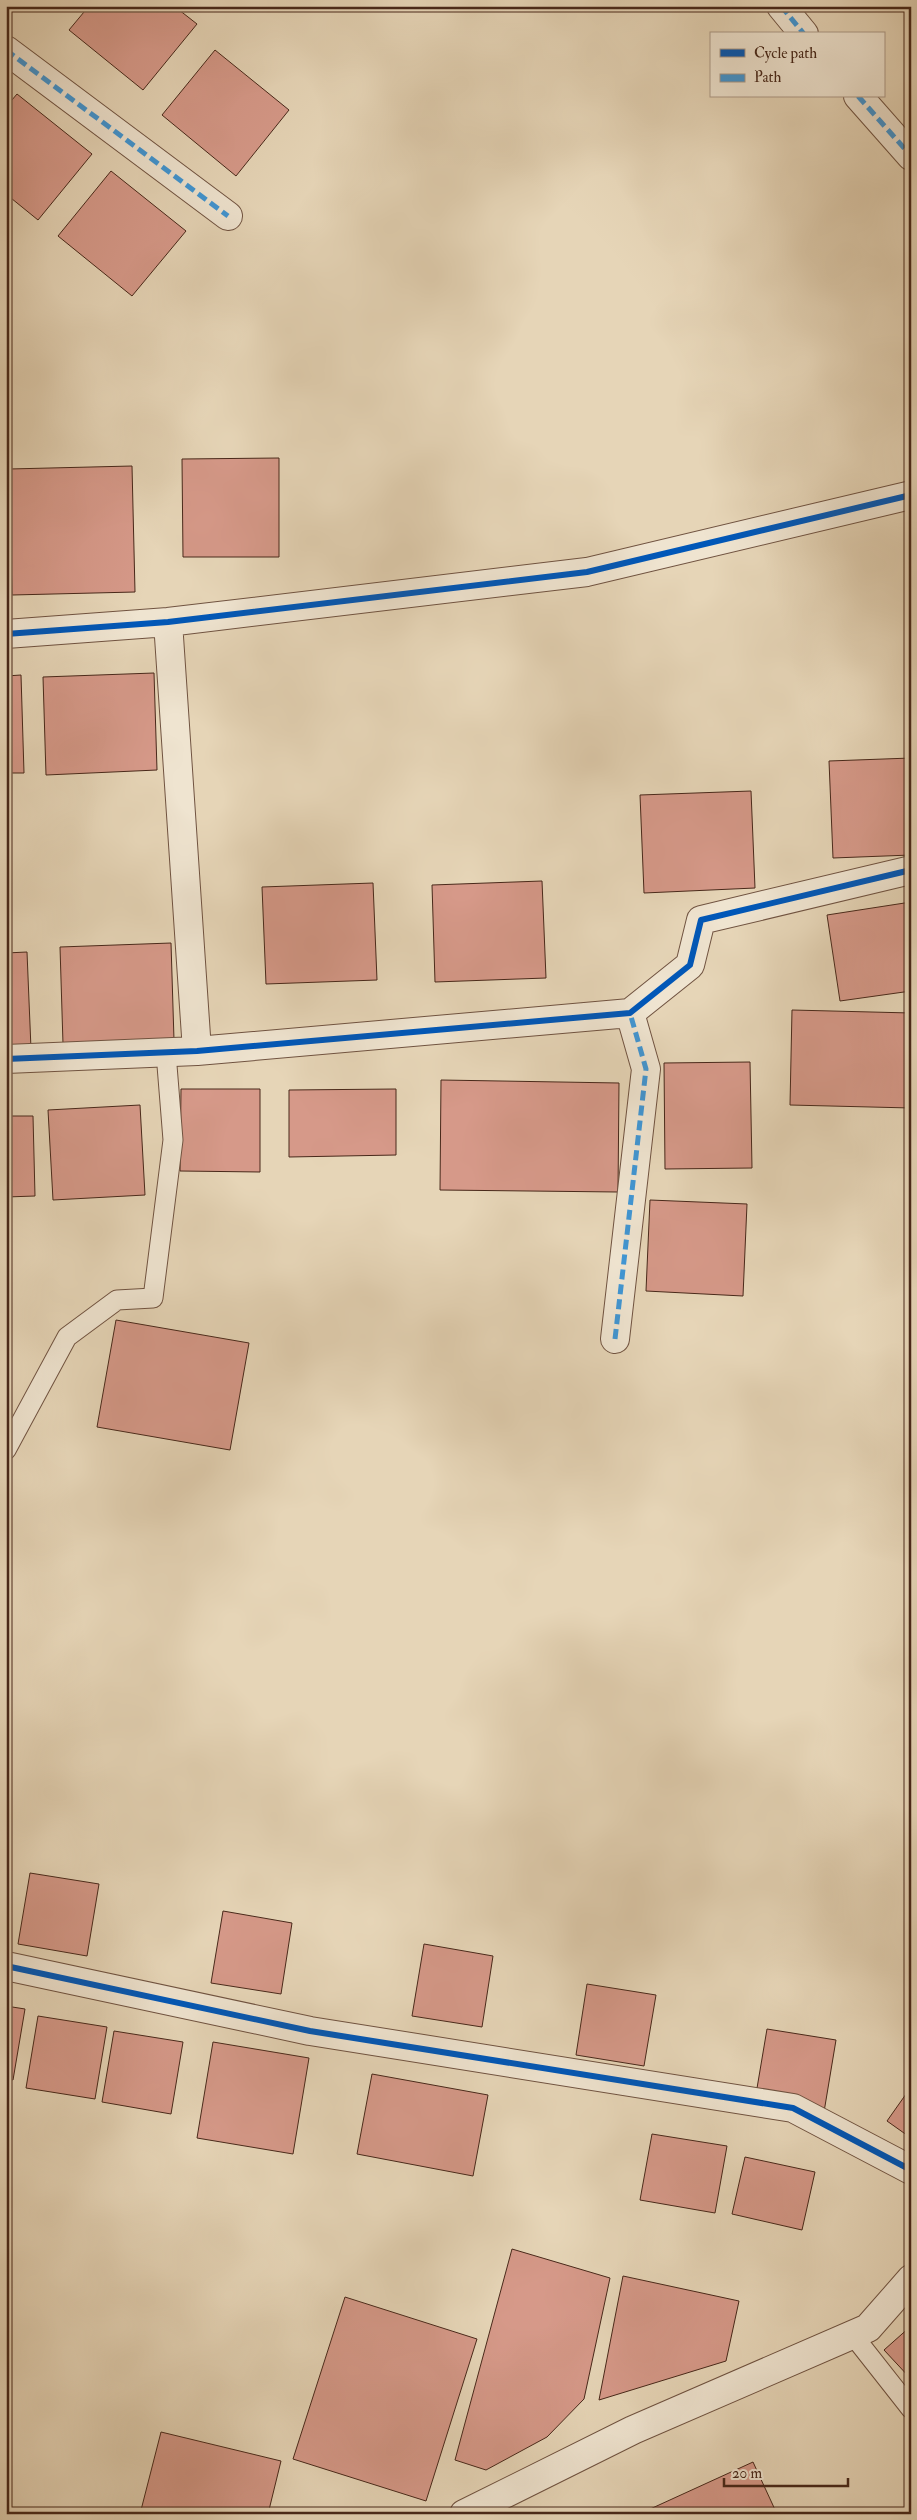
<svg xmlns="http://www.w3.org/2000/svg" width="917" height="2520" font-family="'IM FELL Double Pica',serif">
<rect width="100%" height="100%" fill="#e6d5b7"/>
<filter id="stains"><feTurbulence type="fractalNoise" baseFrequency=".004" numOctaves="4"/><feColorMatrix values="0 0 0 0 .2 0 0 0 0 .09 0 0 0 0 .02 0 0 0 .5 -.17"/></filter>
<radialGradient id="worn" r=".72"><stop offset=".6" stop-color="#630" stop-opacity="0"/><stop offset="1" stop-color="#630" stop-opacity=".3"/></radialGradient>
<path fill="#d69989" stroke="#48281a" d="M89 6H174L197 24 143 90 69 30Z
M215 50 289 110 236 176 162 115Z
M17 94 92 154 38 220 6 194V107Z
M111 171 186 231 132 296 58 236Z
M279 458V557H183L182 459Z
M132 466 135 592 12 595 9 469Z
M154 673 157 770 46 775 43 677Z
M21 675 24 773H6V676Z
M911 758V855L833 858 829 761Z
M751 791 755 888 644 893 640 795Z
M542 881 546 978 435 982 432 885Z
M373 883 377 980 266 984 262 887Z
M911 902V991L840 1001 827 915Z
M171 943 174 1040 63 1044 60 947Z
M27 952 31 1049 6 1050V953Z
M792 1010 911 1013V1108L790 1105Z
M750 1062 752 1168 665 1169 664 1063Z
M441 1080 619 1083 618 1192 440 1190Z
M181 1089H260V1172L180 1171Z
M396 1089V1155L289 1157V1090Z
M140 1105 145 1195 53 1200 48 1110Z
M6 1116H33L35 1196 6 1197Z
M650 1200 747 1204 743 1296 646 1291Z
M116 1320 249 1343 230 1450 97 1427Z
M30 1873 99 1884 87 1956 18 1944Z
M223 1911 292 1923 281 1994 211 1983Z
M424 1944 493 1956 482 2027 412 2016Z
M587 1984 656 1995 644 2066 576 2055Z
M6 2006 25 2009 13 2080 6 2079Z
M38 2016 107 2027 95 2099 26 2088Z
M767 2029 836 2040 824 2112 755 2100Z
M114 2031 183 2042 171 2114 102 2102Z
M213 2042 309 2058 293 2154 197 2138Z
M372 2074 488 2095 473 2176 357 2154Z
M911 2087V2138L887 2121Z
M652 2134 727 2146 715 2213 640 2200Z
M745 2157 815 2172 802 2230 732 2214Z
M512 2249 610 2278 584 2399 547 2437 486 2470 455 2460Z
M623 2276 739 2301 726 2361 599 2400Z
M345 2297 477 2339 426 2501 293 2459Z
M911 2326V2379L884 2350Z
M161 2432 281 2461 268 2514H140Z
M753 2462 777 2514H650L648 2510Z"/>
<g fill="none" stroke-linecap="round" stroke-linejoin="round">
<g stroke="#705341" stroke-width="21">
<path id="lane" d="M6 1450 67 1337 117 1300 153 1298 173 1140 166 1053
M852 2334 911 2409"/>
</g>
<g stroke="#705341" stroke-width="30">
<path id="street" d="M781 6 804 34
M6 50 228 216
M858 96 911 156
M168 622 197 1051
M6 634 168 622 587 572 911 495
M6 1059 197 1051 630 1013 690 965 701 920 911 870
M615 1339 646 1069 630 1013
M6 1966 310 2031 793 2108 911 2170
M464 2514 633 2430 868 2328 911 2279"/>
</g>
<use href="#lane" stroke="#efe4d0" stroke-width="19"/>
<use href="#street" stroke="#efe4d0" stroke-width="28"/>
<path stroke="#4096d4" stroke-width="5" stroke-dasharray="10 5" stroke-linecap="butt" d="M781 6 804 34
M6 50 228 216
M858 96 911 156
M615 1339 646 1069 630 1013"/>
<g stroke="#efe4d0" stroke-width="9">
<path id="cycleway" d="M6 634 168 622 587 572 911 495
M6 1059 197 1051 630 1013 690 965 701 920 911 870
M6 1966 310 2031 793 2108 911 2170"/>
</g>
<use href="#cycleway" stroke="#0057b8" stroke-width="6"/>
</g>
<rect width="917" height="2520" fill="none" stroke="#e6d5b7" stroke-width="25"/>
<rect x="8" y="8" width="902" height="2505" fill="none" stroke="#48281a" stroke-width="2.5"/>
<rect x="12" y="12" width="892" height="2495" fill="none" stroke="#48281a"/>
<rect x="710" y="32" width="175" height="65" fill="#efe4d0" stroke="#ac9987"/>
<rect x="720" y="49" width="25" height="8" fill="#0057b8" stroke="#ac9987"/>
<text x="754" y="58" font-size="15" fill="#48281a">Cycle path</text>
<rect x="720" y="74" width="25" height="8" fill="#4096d4" stroke="#ac9987"/>
<text x="754" y="82" font-size="15" fill="#48281a">Path</text>
<path d="M724 2478v8h124v-8" fill="none" stroke="#48281a" stroke-width="2.5"/>
<text x="732" y="2478" font-size="15" fill="#48281a" stroke="#efe4d0" stroke-width="4" paint-order="stroke">20 m</text>
<rect width="100%" height="100%" filter="url(#stains)"/>
<rect width="100%" height="100%" fill="url(#worn)"/>
</svg>
